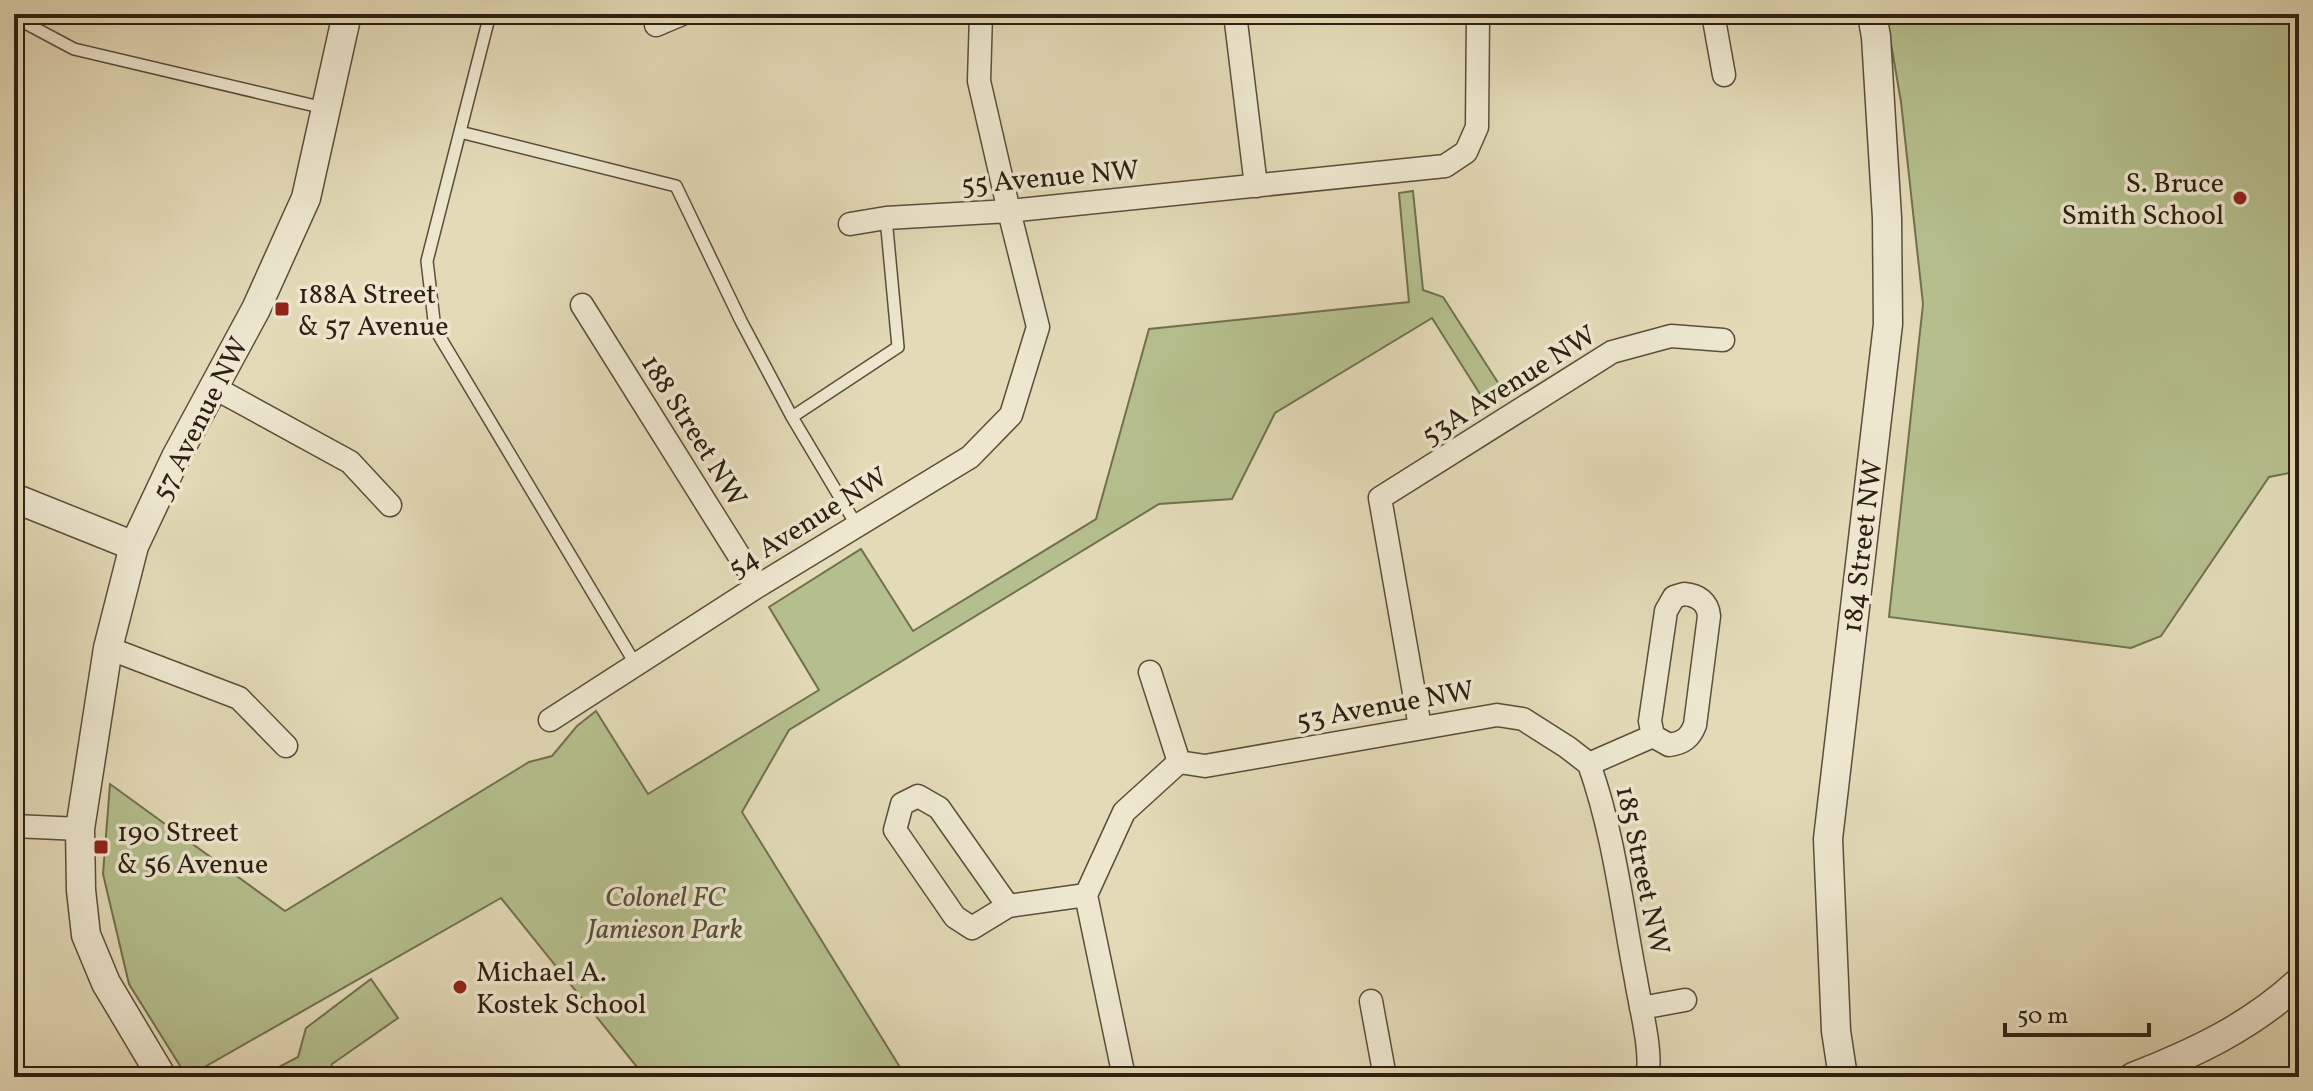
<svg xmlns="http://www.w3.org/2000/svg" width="2313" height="1091" font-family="Vollkorn,serif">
<rect width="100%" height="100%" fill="#e3dab7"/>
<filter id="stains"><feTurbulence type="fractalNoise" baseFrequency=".0025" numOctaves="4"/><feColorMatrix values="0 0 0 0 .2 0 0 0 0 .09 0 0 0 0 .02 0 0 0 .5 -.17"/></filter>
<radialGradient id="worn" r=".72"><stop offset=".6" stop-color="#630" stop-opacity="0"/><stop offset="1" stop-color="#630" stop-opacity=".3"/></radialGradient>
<path fill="#b5bf8d" stroke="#72704f" stroke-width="2" d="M1886 14H2299V471L2269 477 2161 636 2131 648 1889 617 1923 304 1901 102Z
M1413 191 1423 290 1443 297 1504 392 1487 405 1432 318 1275 413 1232 499 1159 504 789 730 742 812 906 1077H645L501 898 187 1077 129 984 103 874 110 784 285 911 529 762 552 756 577 726 596 711 648 794 819 690 769 607 861 549 913 631 1096 519 1149 329 1409 302 1399 193Z
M371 979 398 1018 332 1064 328 1077H275V1069L298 1057 306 1028Z"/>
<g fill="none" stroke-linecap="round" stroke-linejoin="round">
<g stroke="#5b4e3a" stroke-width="14">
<path id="service" d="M490 14 427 261 435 329 636 665
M14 17 74 49 324 108
M460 132 676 186 741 321 792 417 857 526
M792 417 898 347 886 218"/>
</g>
<g stroke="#5b4e3a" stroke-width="25">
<path id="minor" d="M1235 14 1256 186
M1713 14 1724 75
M656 25 682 14
M850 224 886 218 1009 211 1445 166 1466 152 1477 127 1478 14
M582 305 758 586
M213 387 350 462 390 505
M1684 594C1698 595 1708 602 1709 616L1695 725C1690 738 1683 743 1669 745L1653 736 1650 721 1666 611 1674 597Z
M108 648 239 698 286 746
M1150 672 1179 762
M550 720 758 586 970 457 1011 415 1038 327 1009 211 979 81 981 14
M1420 727 1380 498 1612 352 1671 336 1723 340
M1179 762 1205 766 1497 715 1523 719 1567 747 1589 764
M1589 764C1614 834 1622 908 1636 980 1640 1006 1653 1053 1647 1077
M1589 764 1653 736
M14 826 80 829
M1086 895 1124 812 1179 762
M1008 906 939 808 918 796 902 804 895 830 955 917 972 928 1008 906 1086 895 1124 1077
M1371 1001 1385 1077
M1641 1008 1685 1000"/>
</g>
<g stroke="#5b4e3a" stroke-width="31">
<path id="tertiary" d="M14 498 134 546
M162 1077 106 983 86 935 81 890 80 829 108 648 134 546 176 457 256 309 306 198 347 14
M1843 1077 1836 1031 1828 839 1888 324 1887 218 1876 37 1872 14
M2133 1077C2195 1053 2250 1027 2299 982"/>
</g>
<use href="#service" stroke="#ede7d0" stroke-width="11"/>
<use href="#minor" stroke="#ede7d0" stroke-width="22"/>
<use href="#tertiary" stroke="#ede7d0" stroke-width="28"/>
</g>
<g fill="#8f2418" stroke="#ede7d0" stroke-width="3">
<circle cx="2240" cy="198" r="8"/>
<rect x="274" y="301" width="16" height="16" rx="4"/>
<rect x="93" y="839" width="16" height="16" rx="4"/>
<circle cx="460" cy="987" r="8"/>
</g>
<g text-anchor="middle" stroke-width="7" stroke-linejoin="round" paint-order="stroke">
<g font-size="28" fill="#2e2011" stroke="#ede7d0">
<text transform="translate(1050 176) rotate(-5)" y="10">55 Avenue NW</text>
<text transform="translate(1508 384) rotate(-32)" y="10">53A Avenue NW</text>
<text transform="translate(199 418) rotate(-63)" y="10">57 Avenue NW</text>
<text transform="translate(695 430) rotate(58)" y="10">188 Street NW</text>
<text transform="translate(807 521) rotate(-32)" y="10">54 Avenue NW</text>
<text transform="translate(1861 546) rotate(-83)" y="10">184 Street NW</text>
<text transform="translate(1385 704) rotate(-10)" y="10">53 Avenue NW</text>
<text transform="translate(1644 870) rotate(78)" y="10">185 Street NW</text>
</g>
<g font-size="28" fill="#2e2011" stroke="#ede7d0" text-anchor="start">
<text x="2224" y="192" text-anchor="end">S. Bruce<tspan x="2224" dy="32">Smith School</tspan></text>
<text x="298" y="303">188A Street<tspan x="298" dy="32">&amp; 57 Avenue</tspan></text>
<text x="117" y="841">190 Street<tspan x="117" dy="32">&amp; 56 Avenue</tspan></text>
<text x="476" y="981">Michael A.<tspan x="476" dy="32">Kostek School</tspan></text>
</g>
<g font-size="28" font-style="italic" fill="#565036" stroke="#ede7d0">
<text x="665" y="906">Colonel FC<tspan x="665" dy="32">Jamieson Park</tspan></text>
</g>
</g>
<rect width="2313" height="1091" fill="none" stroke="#e3dab7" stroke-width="48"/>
<rect x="16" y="16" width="2281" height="1059" fill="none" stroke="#2e2011" stroke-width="4"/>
<rect x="24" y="24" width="2265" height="1043" fill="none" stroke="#2e2011" stroke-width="2"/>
<path d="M2005 1023v12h144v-12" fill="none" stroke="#2e2011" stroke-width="4"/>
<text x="2017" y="1023" font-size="24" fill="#2e2011" stroke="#ede7d0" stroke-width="6" paint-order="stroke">50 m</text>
<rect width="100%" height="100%" filter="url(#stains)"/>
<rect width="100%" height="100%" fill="url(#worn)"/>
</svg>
